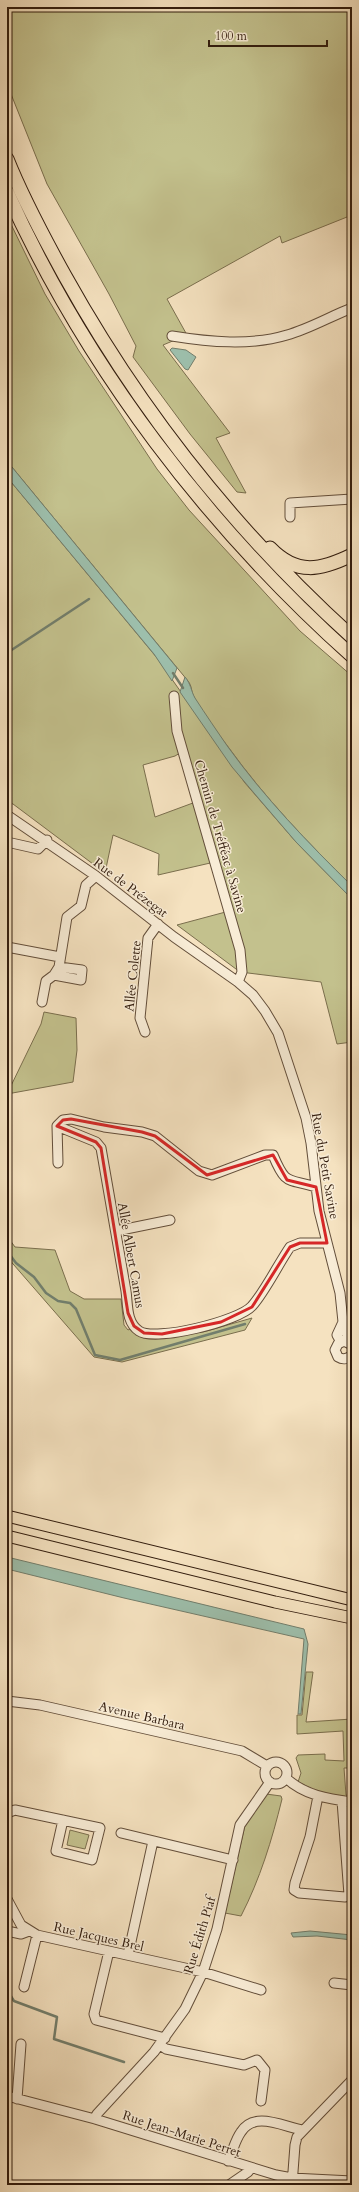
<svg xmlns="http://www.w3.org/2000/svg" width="359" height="2192" font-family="Cardo,serif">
<rect width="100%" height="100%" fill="#f5e2c0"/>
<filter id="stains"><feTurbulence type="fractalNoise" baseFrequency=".005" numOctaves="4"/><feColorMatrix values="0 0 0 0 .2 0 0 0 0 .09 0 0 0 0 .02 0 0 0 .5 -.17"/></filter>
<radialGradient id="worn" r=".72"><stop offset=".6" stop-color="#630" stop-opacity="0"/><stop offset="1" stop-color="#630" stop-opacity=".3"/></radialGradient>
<path fill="#c3c18d" stroke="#7a6e4d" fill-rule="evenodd" d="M7 7H352V215L282 243 280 236 167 299 187 335 163 345 230 433 216 438 246 493 237 492 190 434 133 357 136 346 109 294 47 184 7 84Z
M7 216 45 294 79 351 157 469 189 510 300 631 352 676V886C308 843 265 798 229 748 217 732 201 713 193 695 191 690 192 686 188 681L7 461Z
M7 477 157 658 245 783 296 842 352 899V1042L337 1044 321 982 240 972 177 925 233 910 219 861 158 875 159 854 113 835 105 873 13 804 7 802ZM185 750 201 800 155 817 143 765 175 756Z
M44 1012 76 1018 77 1050 73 1082 7 1094 41 1024Z
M7 1236 15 1247 55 1250 70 1291 84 1299H121L124 1325 128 1330 130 1329 141 1337 148 1338 203 1332 252 1318 245 1330 122 1362 94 1357 7 1257Z
M306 1672H313L306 1722 352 1719V1768H344L346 1795 351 1796V1798L320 1793 298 1782 301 1773 296 1758 298 1755 325 1754V1760L344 1761 343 1731 297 1734V1715H302Z
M266 1794 281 1796 282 1799C272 1840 260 1879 241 1916L225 1913 245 1825Z
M70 1830 89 1835 85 1849 67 1845Z"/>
<path fill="#9dbfac" stroke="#727e6c" d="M172 348 186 350 196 357 188 370 185 369 170 350Z
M7 461 177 668 172 681 154 654 7 477Z
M185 677C191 684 191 691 195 698 206 715 217 731 228 747 264 797 308 843 352 886V899L296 842 254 793 232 767 180 692Z
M7 1557 304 1629 308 1644 301 1714H298L304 1639 124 1598 7 1569Z
M310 1931 352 1935V1940L317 1936 293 1937 291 1933Z"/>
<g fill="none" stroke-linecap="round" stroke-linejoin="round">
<path stroke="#727e6c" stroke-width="2.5" d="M7 653 89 599
M173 673 183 688
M7 1251 16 1263 34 1277 46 1293 58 1301 70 1303 76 1309 95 1355 120 1360 245 1324
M7 1990 14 2001 57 2017 54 2039 124 2062"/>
<g stroke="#634e3a" stroke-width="11">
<path id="minor" d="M172 336C209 342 251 346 287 335 309 329 331 316 352 308
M290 517V503L352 499
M174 696 177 731 240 950 242 972 238 982
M7 815 96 876 174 937 238 982 253 995 265 1011 278 1033 306 1118 311 1143 319 1211 340 1293 343 1322 350 1343
M7 842 38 849 47 840
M7 947 60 957
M54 975 81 980 82 970 59 967
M42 1002 46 981 54 975 59 967 67 917 81 906 86 885 96 876
M145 1032 140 1018 148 938 158 924
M57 1126 96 1142 101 1148 126 1291C128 1305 126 1322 139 1331 155 1342 239 1321 252 1306 264 1293 279 1263 290 1247L300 1243H327
M58 1163 57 1126 63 1120 71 1119 104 1127 142 1132 155 1136 199 1171 212 1175 265 1155H273C286 1186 287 1178 316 1187
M116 1231 170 1220
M341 1342 337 1335 343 1322
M352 1345 344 1341 338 1344 335 1350 338 1357C343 1360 348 1359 352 1355
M7 1701 40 1705 242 1751 267 1766
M265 1773a11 11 0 1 1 22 0a11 11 0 1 1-22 0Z
M286 1778C304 1795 328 1799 352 1802
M318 1796 310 1837 295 1883 294 1890 299 1893 345 1897 349 1895 342 1801
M7 1813 15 1810 100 1828 92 1860 56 1851 63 1820
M121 1833 233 1860
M7 1899 21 1925 37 1935 203 1972 261 1990
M7 1931 21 1934 29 1931
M109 1951 94 2014 96 2020 165 2038
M128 1955 153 1841
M334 1983 352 1985
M24 1987 37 1935
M160 2045 166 2049 244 2065 257 2060 265 2070 261 2101
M7 2096 95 2119 276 2175 292 2178 352 2181
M17 2099 21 2044
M95 2119 97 2114 154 2052 185 2009 203 1972 217 1929 240 1825 270 1782
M228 2161C233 2151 235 2140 241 2132 254 2111 282 2126 302 2130
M229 2185 248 2172 251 2168
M292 2185 295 2145 297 2137 352 2080"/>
</g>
<g stroke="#321c0d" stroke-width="13">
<path id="major" d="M7 1516 352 1600
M7 1536 275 1602 352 1618"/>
</g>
<g stroke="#321c0d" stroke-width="15">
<path id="highway" d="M7 159C23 199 44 238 65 276 140 411 237 533 352 637
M7 192C87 369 208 527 352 656
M270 548C297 576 321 570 352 555"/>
</g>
<use href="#minor" stroke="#f8ecd6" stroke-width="9"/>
<use href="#major" stroke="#f5e2c0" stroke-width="11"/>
<use href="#highway" stroke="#f5e2c0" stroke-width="13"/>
</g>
<path fill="none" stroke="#d62828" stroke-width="3" stroke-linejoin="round" d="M71 1119 142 1132 155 1136 207 1175 273 1155 287 1180 316 1187 327 1243H300L290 1247 252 1307 221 1322 162 1334 144 1333 134 1326 128 1313 101 1148 96 1142 57 1126 63 1120Z"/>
<g text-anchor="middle" stroke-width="3" stroke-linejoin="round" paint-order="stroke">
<g font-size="13" fill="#321c0d" stroke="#f8ecd6">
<text transform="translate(221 836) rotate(74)" y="5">Chemin de Tréfféac à Savine</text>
<text transform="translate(131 887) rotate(37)" y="5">Rue de Prézegat</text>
<text transform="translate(132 976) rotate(-84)" y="5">Allée Colette</text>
<text transform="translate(326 1166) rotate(80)" y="5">Rue du Petit Savine</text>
<text transform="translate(132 1255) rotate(80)" y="5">Allée Albert Camus</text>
<text transform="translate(142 1715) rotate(13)" y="5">Avenue Barbara</text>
<text transform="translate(199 1935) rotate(-73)" y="5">Rue Édith Piaf</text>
<text transform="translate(99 1936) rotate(13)" y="5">Rue Jacques Brel</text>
<text transform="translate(182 2133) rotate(18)" y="5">Rue Jean-Marie Perret</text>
</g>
</g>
<rect width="359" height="2192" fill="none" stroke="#f5e2c0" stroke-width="24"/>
<rect x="8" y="8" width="343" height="2176" fill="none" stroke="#321c0d" stroke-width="2"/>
<rect x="12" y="12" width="335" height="2168" fill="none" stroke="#321c0d"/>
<path d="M209 40v6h118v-6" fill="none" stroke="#321c0d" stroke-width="2"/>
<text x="215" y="40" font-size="12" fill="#321c0d" stroke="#f8ecd6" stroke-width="3" paint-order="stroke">100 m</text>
<rect width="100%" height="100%" filter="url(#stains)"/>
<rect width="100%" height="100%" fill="url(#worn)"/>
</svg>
